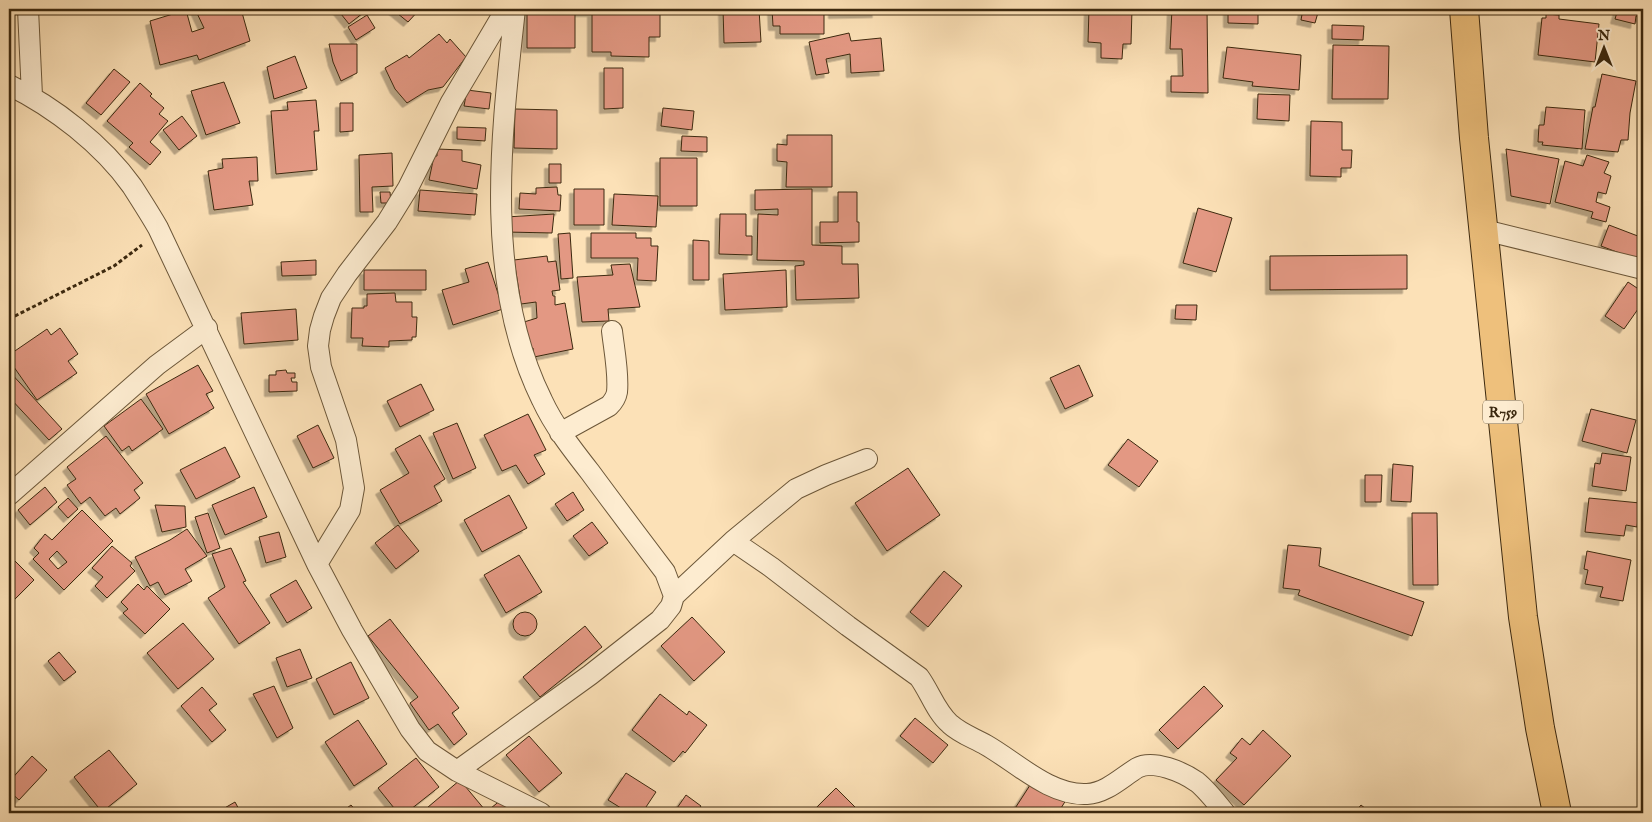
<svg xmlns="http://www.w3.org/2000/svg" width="1652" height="822" font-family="'IM FELL English',serif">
<defs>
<filter id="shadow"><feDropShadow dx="-4.5" dy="4.5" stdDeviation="0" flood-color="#0004"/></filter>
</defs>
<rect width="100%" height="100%" fill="#fce1b7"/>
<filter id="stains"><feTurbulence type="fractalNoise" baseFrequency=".004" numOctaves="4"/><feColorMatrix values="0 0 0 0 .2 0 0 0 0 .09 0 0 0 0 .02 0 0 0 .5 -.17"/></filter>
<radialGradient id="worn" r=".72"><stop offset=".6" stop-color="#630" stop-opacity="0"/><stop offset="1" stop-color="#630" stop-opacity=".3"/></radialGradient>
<path fill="#e39883" stroke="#3c290f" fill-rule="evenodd" filter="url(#shadow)" d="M9 9H20L9 22Z
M195 9H241L250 41 199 60 197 55 160 65 150 21 186 10 192 32 204 28Z
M337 9H368L349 24Z
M392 9H420L408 22Z
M527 9H575V48H527Z
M577 9 660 10V37H649V57L611 56V52H592V12H577Z
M723 9H759L761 42 724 43Z
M772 9H824V34H780V26H773Z
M833 9H876L877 13 833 14Z
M1089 9H1132L1131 44H1123L1122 59 1101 58V43L1088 42Z
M1172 9H1207L1208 93 1171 92V76H1183L1182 49H1170Z
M1228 9H1272H1258V24L1228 23Z
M1303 9H1319L1315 23 1301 20Z
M1618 9H1643V18L1636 16 1635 24 1615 19Z
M1546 14 1559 15V19L1599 24 1595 62 1538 55 1542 18H1546Z
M367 15 375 28 356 40 348 27Z
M1332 25 1364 26 1363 40 1332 39Z
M849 33 851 41 881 38 884 71 851 73 850 54 826 59 829 73 816 75 809 42Z
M439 34 447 43 450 39 466 57 443 87 428 90 407 103 395 89 385 68 407 55 409 58Z
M329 44H357V73L341 81 333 62Z
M1333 45 1389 46 1388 99H1332Z
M1227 47 1301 55 1299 90 1252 86 1253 82 1223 78Z
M295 56 307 88 274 99 267 67Z
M604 68H623V108L604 109Z
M114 69 130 82 101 115 86 103Z
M1602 74 1636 81 1630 113 1628 140H1621L1618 152 1585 149 1593 107H1595Z
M224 82 240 123 206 135 191 91Z
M140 83 152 94 150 96 164 108 159 114 168 121 150 142 161 152 150 165 129 147 133 143 107 121Z
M467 90 491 93 489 109 464 106Z
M1258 94 1290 95 1289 121 1257 119Z
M316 100 319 131H314L317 170 276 174 271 111 288 110 287 102Z
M340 103H353V131L340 132Z
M1546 107 1585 110 1582 149 1542 145 1543 142H1538L1539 125H1544Z
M663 108 694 111 692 130 661 126Z
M515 109 557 110V149L514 148Z
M182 116 197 136 179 150 163 130Z
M1311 121 1342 122V150H1352L1351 168H1341V177L1310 176Z
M457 127 486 128 485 141 457 139Z
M787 135H832V187H786L787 162 777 161V144L787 145Z
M682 136 707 137V152L681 151Z
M437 149 462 150V161L481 165 477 189 429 180 434 156H437Z
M1506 149 1559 159 1550 204 1511 196Z
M392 153 393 186 372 187 373 212H360L359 155Z
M1587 155 1609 162 1604 173 1611 176 1606 194 1598 192 1596 202 1610 207 1606 222 1591 218 1593 212 1555 202 1565 161 1583 166Z
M257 157 258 181H249L253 205 214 210 208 171 223 168 222 159Z
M660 158H697V206H660Z
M549 164H561V183H549Z
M557 187 558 195H561L560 211 519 209 520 193 536 194V188Z
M574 189H604V225H574Z
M812 189V245L842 246V264H858L859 298 796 300 795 266 804 265V261L757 260 758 214 778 215V209L755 210V190Z
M420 190 477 194 475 215 418 211Z
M380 192H390L391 203H381Z
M838 192H857V222H859V242L820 243V222H838Z
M614 194 658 196 656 227 612 225Z
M1198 208 1232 218 1216 272 1183 263Z
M554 214 552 233 506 232V217Z
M720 214H746V236H752V255L719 254Z
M1609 225 1643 238V262L1601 246Z
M570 233 573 278 561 279 558 234Z
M591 233H636V238H651V246H658L656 281 637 280 638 258H591Z
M693 240 709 241V280H693Z
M1407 255V289L1270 290V256Z
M547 256 548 262 556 261 560 290 552 291 553 296H555V305L565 303 573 349 534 357 533 348 527 349 524 322 537 318 536 302 521 304 514 260Z
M316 260V275L282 276 281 262Z
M488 262 503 309 453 325 442 290 469 282 465 269Z
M630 264 640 307 608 309 609 321 582 322 577 277 613 275 611 265Z
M364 270H426V290H364Z
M786 270 787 307 725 310 723 274Z
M1628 282 1643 292V302L1624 329 1605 316Z
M395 293 396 302H412V317H417L416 337H412V340L389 341V347L362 346 363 338H351L352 308H364V306H367V294Z
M1176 305H1197L1196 320 1175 319Z
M296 309 298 340 244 344 241 313Z
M60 328 78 354 68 361 77 373 37 400 9 360V355L47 329 51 335Z
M198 365 213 391 206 394 214 408 169 434 146 394Z
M1079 365 1093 396 1065 409 1050 378Z
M286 370 287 373H295V378H291L292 382H297V391L269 392V375H276V371Z
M9 371 62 429 49 440 9 397Z
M421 384 434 410 400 427 387 401Z
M141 399 163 429 132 451 129 446 122 451 104 426Z
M1591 409 1636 420 1627 453 1582 441Z
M528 414 546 450 534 455 545 474 528 484 516 465 502 471 484 435Z
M457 423 476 468 453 479 433 433Z
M318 425 334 458 313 468 297 436Z
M420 435 445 479 434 486 442 501 400 524 380 490 409 473 395 449Z
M106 436 143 483 134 490 140 498 120 514 116 508 105 516 90 497 81 504 67 485 76 479 67 467Z
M1128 439 1158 461 1139 487 1108 465Z
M225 447 240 477 196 499 180 470Z
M1602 453 1631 457 1626 491 1592 486 1595 463 1600 464Z
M1393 464 1413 466 1411 502 1391 501Z
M908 468 940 515 887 551 855 503Z
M1365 475H1382L1381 502H1365Z
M45 487 57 502 30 525 18 510Z
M254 487 267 517 225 535 212 505Z
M573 492 584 510 567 521 555 504Z
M509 495 527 528 482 552 464 520Z
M68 498 78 509 68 518 58 507Z
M1589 498 1640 503 1637 527 1626 525 1624 536 1585 532Z
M155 505 185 506 186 527 162 532Z
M82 510 113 541 64 590 33 559 39 553 34 548 45 534 52 540ZM57 551 67 562 58 569 49 559Z
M208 513 220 548 207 553 195 517Z
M1412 513H1437L1438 585H1413Z
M592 522 608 543 589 556 573 536Z
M398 525 419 551 396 569 375 543Z
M187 529 207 556 185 569 192 581 165 595 158 582 150 586 135 557 170 540Z
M279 532 286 557 266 563 259 537Z
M1288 545 1321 548 1319 566 1424 602 1412 636 1298 595 1300 590 1283 588Z
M112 546 132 563 130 566 135 571 107 598 95 586 103 577 92 568Z
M231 548 246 581 243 582 270 623 239 644 208 598 225 587 212 554Z
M1587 551 1631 560 1623 601 1600 597 1603 587 1585 584 1588 570 1584 569Z
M9 555 34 580 9 605Z
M519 555 542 592 506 613 484 575Z
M944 571 962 586 928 627 910 612Z
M296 580 312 608 287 623 270 595Z
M138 584 144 590 147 586 170 609 145 634 123 613 128 609 121 602Z
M513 624a12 12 0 1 1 24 0a12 12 0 1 1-24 0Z
M692 617 725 652 694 681 661 646Z
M390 619 459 708 452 713 467 734 454 745 438 724 429 730 410 703 418 697 368 636Z
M183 623 214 659 178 689 147 653Z
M585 626 602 647 540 697 523 677Z
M300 649 312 678 287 687 276 658Z
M59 652 76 672 64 681 48 661Z
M351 662 369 698 334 715 316 679Z
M274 686 293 728 277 738 253 694Z
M1204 686 1223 706 1178 749 1159 730Z
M202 687 217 704 209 710 226 730 212 742 181 706Z
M660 694 687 715 689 711 707 725 685 753 683 751 674 762 632 730Z
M915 718 948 745 933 763 900 736Z
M358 720 387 764 354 786 325 742Z
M1263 730 1291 756 1244 805 1216 780 1237 758 1230 753 1242 738 1250 745Z
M529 736 562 773 539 792 506 755Z
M109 750 137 784 102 812 74 777Z
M32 756 47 770 19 800 9 791V782Z
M416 758 439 787 406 813H398L378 788Z
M626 773 656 792 642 813H629L608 800Z
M1034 779 1066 800 1058 813H1012Z
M460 780 485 810 481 813H421Z
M836 788 858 810 854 813H811Z
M686 795 701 806 696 813H678L675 811Z
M502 799 513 813H485Z
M235 802 241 813H216Z
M351 805 358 813H340Z
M1361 805 1371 813H1354Z"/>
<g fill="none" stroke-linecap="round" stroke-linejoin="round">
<g stroke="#6c5739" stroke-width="22">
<path id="street" d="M28 9 32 96
M9 85C54 107 102 144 132 186 141 200 150 214 158 228L317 564 352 630 410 729 427 751 457 771 541 813
M1484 230 1643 269
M560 433 609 406C613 402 616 398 617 392 619 374 614 349 612 331
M9 495 157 365 207 328
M733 541 771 567 848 626 919 677C930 692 936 712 950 724 961 734 974 738 986 745 1016 762 1050 796 1087 794 1106 793 1121 778 1137 768 1153 759 1183 772 1197 782 1207 790 1217 803 1225 813
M317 564 350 510 354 488 346 440 321 367 318 346 320 330 324 316 331 298 347 274 387 222 408 188 451 102 506 9
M674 596 733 541 796 489 826 475 867 459
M457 771 590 675 660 620 671 606 674 596 665 572C640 539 615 506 590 472 572 449 554 426 542 400 483 281 501 136 515 9"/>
</g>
<g stroke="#3c290f" stroke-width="30">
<path id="primary" d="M1464 9 1474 138 1523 617 1540 728 1557 813"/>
</g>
<path stroke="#3c290f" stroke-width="3" stroke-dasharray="4 2.5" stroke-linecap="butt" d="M9 319 114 266 142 245"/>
<use href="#street" stroke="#fdecd0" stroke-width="20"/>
<use href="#primary" stroke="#eec07c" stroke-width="28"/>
</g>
<g text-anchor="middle" stroke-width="4" stroke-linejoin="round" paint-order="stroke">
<rect fill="#fdecd0" stroke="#766449" stroke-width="1" x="1483" y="400.5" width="40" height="23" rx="4"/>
<g font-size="14" font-weight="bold" fill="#3c290f">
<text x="1503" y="417">R759</text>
</g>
</g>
<rect width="1652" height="822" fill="none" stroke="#fce1b7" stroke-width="30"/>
<rect x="10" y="10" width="1632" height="802" fill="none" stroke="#3c290f" stroke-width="2.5"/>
<rect x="15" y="15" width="1622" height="792" fill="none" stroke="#3c290f"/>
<g transform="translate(1604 48)" stroke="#fdecd0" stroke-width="4" paint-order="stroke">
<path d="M0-4L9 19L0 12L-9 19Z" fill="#3c290f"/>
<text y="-8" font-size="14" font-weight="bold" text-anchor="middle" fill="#3c290f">N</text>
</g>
<rect width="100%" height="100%" filter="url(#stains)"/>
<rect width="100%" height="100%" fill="url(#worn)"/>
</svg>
